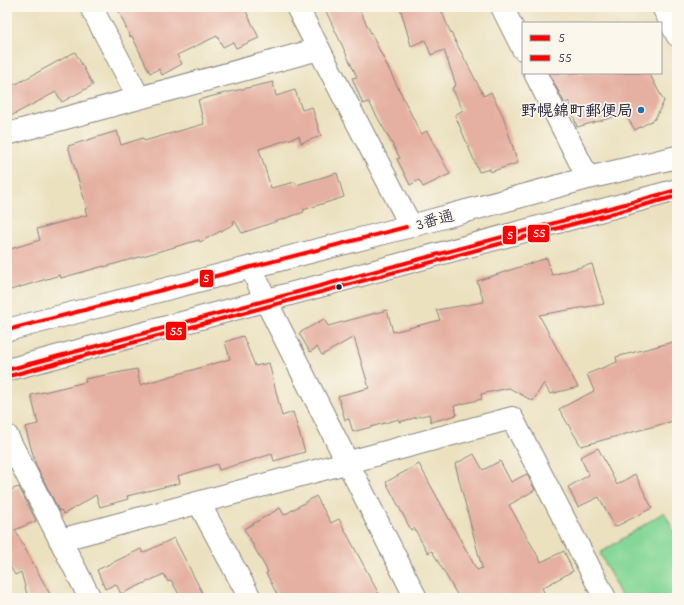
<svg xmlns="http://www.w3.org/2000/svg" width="684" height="605" font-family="'Indie Flower','Klee One',sans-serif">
<rect width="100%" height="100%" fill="#fbf7ec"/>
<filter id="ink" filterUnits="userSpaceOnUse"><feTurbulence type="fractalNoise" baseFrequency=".025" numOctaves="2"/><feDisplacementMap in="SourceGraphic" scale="8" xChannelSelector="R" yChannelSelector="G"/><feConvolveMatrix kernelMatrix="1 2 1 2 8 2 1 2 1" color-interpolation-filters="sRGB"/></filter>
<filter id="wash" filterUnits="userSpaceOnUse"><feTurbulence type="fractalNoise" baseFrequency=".012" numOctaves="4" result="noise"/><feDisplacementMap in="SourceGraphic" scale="16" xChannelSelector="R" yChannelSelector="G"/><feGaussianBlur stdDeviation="0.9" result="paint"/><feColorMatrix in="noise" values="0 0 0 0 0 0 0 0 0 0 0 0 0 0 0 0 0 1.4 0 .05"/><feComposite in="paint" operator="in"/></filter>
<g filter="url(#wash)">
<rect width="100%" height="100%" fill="#ebe1bf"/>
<path fill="#85d797" stroke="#547c69" d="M664 512 677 537V598H622L600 553Z"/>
<g id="blocks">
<path fill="#e5b0a1" d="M117 7H244L259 38 236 48 233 42 223 47 217 36 177 55 182 64 162 75 159 69 150 73 132 36 130 37Z
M324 7H358L421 134 427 131 450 174 423 187 419 180 410 185 397 159 400 158 369 102 363 104 352 78 357 77Z
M400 7H440L449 29 484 96 491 92 503 116 518 163 490 172V169L479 172 455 115 463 110 452 88 456 85 444 50 431 55 425 40 411 46Z
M75 52 93 85 62 102 56 92 7 118V86L18 83Z
M549 73H649L664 101 655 119 635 130 625 114 577 127 569 101 565 104Z
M273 82 276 96 295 90 302 110 312 107 321 136 301 143 299 136 259 149 271 188 295 182 296 185 337 173 344 197 303 210 304 212 242 233 235 221H233L234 224 200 242 199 240 104 267V266L61 278 60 275 7 291V250L40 240 37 229 87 215 85 209 87 208 68 146 117 131 121 145 143 138 144 141 204 124 198 100 225 93Z
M547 258 552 275 592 264 604 304 539 315 578 387 550 394 544 383 533 401 509 388 481 394 482 399 454 406 457 415 431 422 429 414 399 422V419L353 432 349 419 345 420 338 396 369 388 354 337 322 355 317 347 310 352 299 333 324 319 328 326 387 310 393 332 440 320 436 310 484 302 477 281Z
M243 336 255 366 269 363 282 416 293 412 305 452 274 461 272 454 219 470 217 464 178 476 180 483 127 496 128 499 100 507 96 495 64 514 61 510 59 511 36 465 25 427 38 424 31 395 86 382 85 379 137 369 140 385 230 359 225 342Z
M677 341V420L581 446 559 409 594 391 587 374 617 362 616 357Z
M598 448 617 485 635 474 652 508 615 527 599 497 578 507 568 487 589 475 580 457Z
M474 454 483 470 500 461 511 482 527 474 535 490 509 505 541 562 564 551 573 571 542 588 547 598H459L432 551 428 553 414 528 411 530 386 482 419 464 477 570 482 568 455 464Z
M19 487 36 521 15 530 52 598H28L21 572 15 575 7 561V491Z
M316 496 331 523 339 519 381 598H279L266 573 268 572 244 529 280 508 284 515Z
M174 538 205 598H181L171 580 168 582 164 574 121 594 116 584 105 589 97 570 141 549 143 553Z"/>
</g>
</g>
<g filter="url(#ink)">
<use href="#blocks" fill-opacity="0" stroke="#86827d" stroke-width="1"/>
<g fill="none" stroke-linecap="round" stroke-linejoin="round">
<g stroke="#86827d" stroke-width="24">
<path id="minor" d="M91 7 139 98
M297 7 411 226
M502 7 523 49
M663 7 677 35
M535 73 588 178
M7 134 319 49
M251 267 266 301 416 598
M7 330 411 226 588 178 677 157
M7 370 677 190
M7 436 90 598
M199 503 250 598
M60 540 512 418 605 598"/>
</g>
<use href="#minor" stroke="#fff" stroke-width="22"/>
<g stroke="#fbf7ec" stroke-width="7">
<path id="bus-1" d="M7 330 406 227
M7 370 677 190"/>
</g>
<g stroke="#fbf7ec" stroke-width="7">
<path id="bus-2" d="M9 376 677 196"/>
</g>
<use href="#bus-1" stroke="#f00" stroke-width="4"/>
<use href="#bus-2" stroke="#f00" stroke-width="4"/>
</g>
</g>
<circle fill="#1f6fb2" stroke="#fbf7ec" stroke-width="1.5" cx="641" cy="110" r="4"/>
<circle fill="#22223b" stroke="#fbf7ec" stroke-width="1.5" cx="339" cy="287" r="3.5"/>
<g text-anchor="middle" stroke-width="3.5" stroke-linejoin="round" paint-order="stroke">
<g font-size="16" font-weight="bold" fill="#22223b" stroke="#fbf7ec" text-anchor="end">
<text x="633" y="116">野幌錦町郵便局</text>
</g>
<g font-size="16" fill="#22223b" stroke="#fbf7ec">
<text transform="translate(435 219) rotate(-15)" y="6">3番通</text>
</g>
</g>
<g stroke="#fbf7ec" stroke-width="1.5">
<rect x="527" y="224" width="23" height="19" rx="4" fill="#f00"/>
<rect x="502" y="225" width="15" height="20" rx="4" fill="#f00"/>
<rect x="199" y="269" width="15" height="19" rx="4" fill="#f00"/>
<rect x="165" y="321" width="22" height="20" rx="4" fill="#f00"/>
</g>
<g font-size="11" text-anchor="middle" font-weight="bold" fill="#fff">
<text x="539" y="237">55</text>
<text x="510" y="239">5</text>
<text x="206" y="282">5</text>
<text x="176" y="335">55</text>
</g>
<rect width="684" height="605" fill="none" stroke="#fbf7ec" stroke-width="24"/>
<rect x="522" y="22" width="140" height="52" fill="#fbf7ec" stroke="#a4a2a5"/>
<rect x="530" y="35" width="20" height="6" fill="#ff0000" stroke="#a4a2a5"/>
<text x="558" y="42" font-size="12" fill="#22223b">5</text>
<rect x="530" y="55" width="20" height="6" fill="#ff0000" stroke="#a4a2a5"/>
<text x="558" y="62" font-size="12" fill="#22223b">55</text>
</svg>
